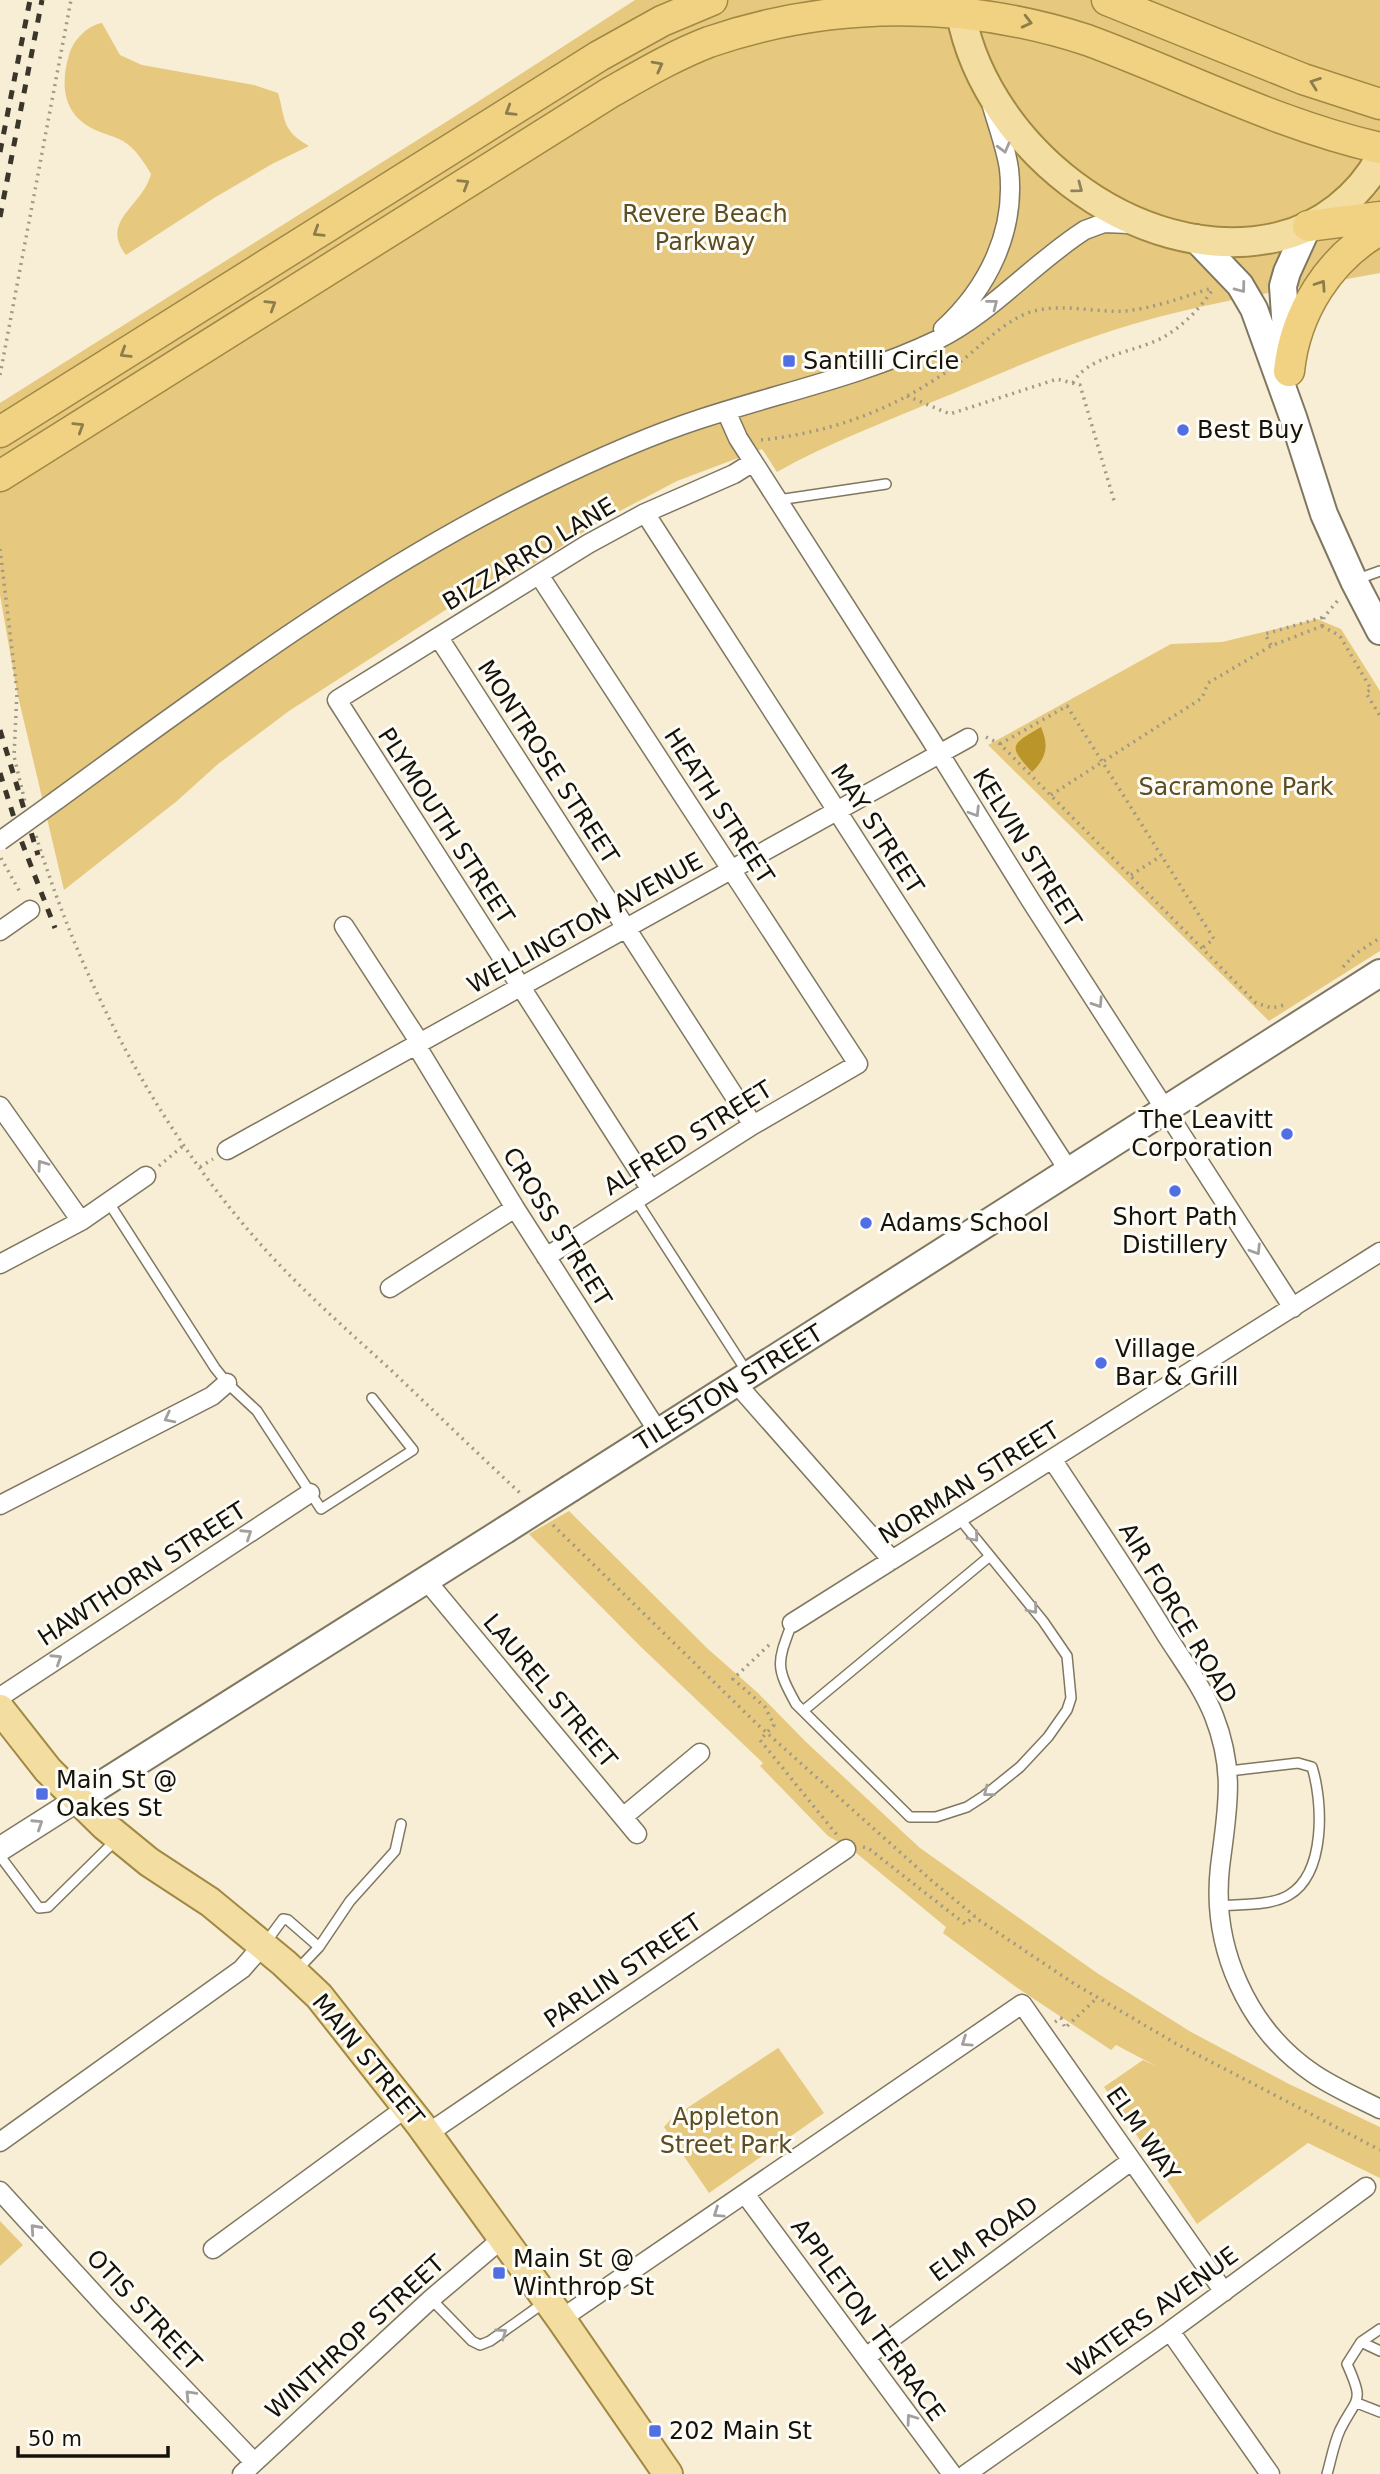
<svg xmlns="http://www.w3.org/2000/svg" width="1380" height="2474" font-family="'DejaVu Sans',sans-serif">
<rect width="100%" height="100%" fill="#f8eed5"/>
<path fill="#e6c97e" d="M635 0H1380V273C1297 288 1212 301 1130 325 1062 345 998 375 932 402 880 424 827 444 777 472L762 449 677 481 599 522 534 564 478 589 289 711 218 764 177 801 64 890 17 692 0 595V403L465 110Z
M102 23 120 55 142 65 254 85 278 93C286 120 281 130 309 146L272 164 214 198 126 255C99 221 143 206 151 174 144 162 135 148 123 141 112 135 99 133 88 126 62 110 61 82 69 55 73 40 88 25 102 23Z
M1317 619 1341 629 1380 691V951L1269 1021 988 745 1171 644 1222 642Z
M569 1511 708 1649 758 1693 805 1741 920 1848 1097 1973 1191 2032 1289 2084 1380 2127V2178L1308 2143 1197 2224 1104 2087 1143 2060 1158 2067 1116 2045 1111 2050 1016 1987 943 1933 946 1927 855 1852 828 1836 760 1766 763 1763 640 1646 529 1534Z
M777 2046 824 2113 709 2193 664 2127 672 2118 778 2048Z
M0 2221 23 2245 0 2266Z"/>
<path fill="#ba962a" d="M1041 727C1049 746 1047 757 1032 772 1007 745 1011 745 1041 727Z"/>
<g fill="none" stroke-linecap="round" stroke-linejoin="round">
<g stroke="#7f7760" stroke-width="12">
<path id="service" d="M778 500 886 484
M1355 580 1380 571
M636 1200 747 1372
M109 1203 215 1368 227 1383 257 1411 321 1509 413 1450 372 1398
M792 1623C777 1663 775 1666 796 1704L910 1817H936L967 1807 984 1796 1020 1767 1048 1737 1067 1710 1071 1698 1067 1656 1043 1621 959 1518
M803 1711 990 1556
M0 1856 39 1908 48 1907 116 1840
M1219 1906C1240 1904 1271 1906 1289 1895 1326 1873 1323 1802 1312 1767L1298 1763 1229 1771
M266 1942 283 1919 288 1920 319 1947
M298 1969 319 1947 350 1901 395 1851 401 1824
M431 2299 472 2341 480 2345 490 2341 545 2302
M1361 2342 1380 2329
M1357 2403 1380 2412
M1327 2474C1331 2460 1334 2443 1340 2430 1357 2396 1365 2404 1347 2364L1361 2342 1380 2351"/>
</g>
<g stroke="#7f7760" stroke-width="21">
<path id="minor" d="M943 329C988 288 1016 231 1009 169 1006 148 998 127 992 106
M726 411 738 438 928 735 1031 901 1293 1308
M645 513 1069 1171
M539 575 858 1064 753 1125 546 1257
M439 638 753 1125
M57 800C212 687 367 571 541 486 592 461 645 437 700 419 779 393 862 376 937 340 993 312 1033 263 1085 230L1104 223 1129 224
M344 926 420 1043
M0 931 30 910
M416 1045 515 1208 659 1433
M0 1106 81 1221
M227 1150 968 738
M651 1190 337 700 588 544 645 513 734 474 753 462
M0 1264 81 1221 146 1176
M390 1288 515 1208
M736 1383 892 1560
M1052 1459C1090 1517 1129 1574 1165 1633 1182 1660 1202 1686 1214 1716 1236 1772 1227 1810 1220 1867 1211 1947 1247 2029 1314 2074 1335 2088 1358 2098 1380 2109
M0 1505 212 1396 227 1383
M426 1580 637 1834
M792 1623 1380 1252
M0 1697 310 1493
M623 1817 700 1753
M427 2134 846 1849
M0 2142 242 1969 262 1946
M0 2191 106 2307 254 2462
M745 2194 952 2474
M213 2249 407 2107
M561 2319 1022 2004 1224 2292
M1170 2331 1270 2474
M866 2357 1131 2161
M242 2474 431 2299 503 2238
M966 2474 1170 2331 1366 2187"/>
</g>
<g stroke="#7f7760" stroke-width="26">
<path id="tertiary" d="M0 1849 77 1800"/>
</g>
<g stroke="#7f7760" stroke-width="30">
<path id="secondary" d="M1195 238 1240 285 1254 309 1293 417 1324 514 1354 581 1380 631
M1288 360 1283 286 1287 272 1308 226
M571 1488 1380 973
M77 1800 505 1530"/>
</g>
<g stroke="#a18843" stroke-width="32">
<path id="primary" d="M959 0C975 140 1136 270 1278 237 1321 227 1360 196 1380 158
M0 1709 48 1770 105 1826 149 1862 210 1902 284 1963 319 1996 420 2124 561 2319 668 2474"/>
</g>
<g stroke="#a18843" stroke-width="33">
<path id="trunk" d="M1107 0 1303 79 1380 104
M1308 226 1380 217
M1289 371C1295 313 1329 258 1380 230
M0 432 599 56 662 21 712 0
M0 476 611 92C643 74 675 55 709 42 831 0 965 0 1087 40 1185 76 1278 125 1380 148"/>
</g>
<path stroke="#a09986" stroke-width="3.5" stroke-dasharray="2 5" stroke-linecap="butt" d="M0 375 71 0
M1073 383C1088 354 1141 352 1167 335 1185 324 1201 307 1213 289
M907 396 950 414 1057 379 1080 385 1115 504
M761 440C833 432 893 410 952 368 976 351 998 326 1025 314 1057 301 1091 313 1125 311 1154 308 1184 297 1212 288
M0 549 17 692 14 756 25 802
M1322 626 1340 636 1371 689 1366 693 1380 716
M1322 626 1324 617 1339 599
M1271 645 1265 634 1324 617
M986 737 1000 744 1256 1003 1272 1008 1284 1005
M1000 744 1067 706 1214 939 1202 948
M1051 795 1202 698 1208 683 1271 646 1322 626
M36 836C81 980 151 1116 249 1231 292 1282 343 1326 393 1372 435 1412 477 1453 520 1493
M1 858 21 894
M1131 875 1161 856
M1343 967 1355 954 1380 938
M159 1166 184 1145
M200 1167 213 1159
M553 1525 757 1724 931 1880 979 1920 1073 1983 1175 2043 1380 2150
M769 1645 733 1679 765 1707 774 1725 760 1740 837 1835
M863 1847 868 1848 965 1924 975 1916
M1055 2022 1061 2018 1065 2028 1097 1998"/>
<use href="#service" stroke="#fff" stroke-width="9"/>
<use href="#minor" stroke="#fff" stroke-width="18"/>
<use href="#tertiary" stroke="#fff" stroke-width="23"/>
<use href="#secondary" stroke="#fff" stroke-width="26"/>
<use href="#primary" stroke="#f4dda1" stroke-width="28"/>
<use href="#trunk" stroke="#f0d282" stroke-width="30"/>
<path stroke="#3a362a" stroke-width="5" stroke-dasharray="9 9" stroke-linecap="butt" d="M0 152 30 0
M0 217 42 0
M0 730 38 855
M0 773 21 840 55 928"/>
<g stroke="#7f7760" stroke-width="21" stroke-linecap="butt">
<path id="minor-bridge" d="M0 841 57 800"/>
</g>
<g stroke="#7f7760" stroke-width="30" stroke-linecap="butt">
<path id="secondary-bridge" d="M505 1530 571 1488"/>
</g>
<use href="#minor-bridge" stroke="#fff" stroke-width="18"/>
<use href="#secondary-bridge" stroke="#fff" stroke-width="26"/>
</g>
<defs><path id="oneway-chevron" d="M-2-3.5L2.5 0L-2 3.5" fill="none" stroke-width="1.6" stroke-linecap="round" stroke-linejoin="round" transform="scale(1.75)"/></defs>
<g stroke="#8d7c4c">
<use href="#oneway-chevron" transform="translate(1027 22) rotate(14)"/>
<use href="#oneway-chevron" transform="translate(658 66) rotate(-28)"/>
<use href="#oneway-chevron" transform="translate(1315 83) rotate(-160)"/>
<use href="#oneway-chevron" transform="translate(510 111) rotate(148)"/>
<use href="#oneway-chevron" transform="translate(464 184) rotate(-32)"/>
<use href="#oneway-chevron" transform="translate(318 232) rotate(148)"/>
<use href="#oneway-chevron" transform="translate(1321 285) rotate(-56)"/>
<use href="#oneway-chevron" transform="translate(271 305) rotate(-32)"/>
<use href="#oneway-chevron" transform="translate(125 353) rotate(148)"/>
<use href="#oneway-chevron" transform="translate(79 427) rotate(-32)"/>
</g>
<g stroke="#a1a09d">
<use href="#oneway-chevron" transform="translate(1004 148) rotate(75)"/>
<use href="#oneway-chevron" transform="translate(1241 288) rotate(53)"/>
<use href="#oneway-chevron" transform="translate(993 304) rotate(-38)"/>
<use href="#oneway-chevron" transform="translate(975 812) rotate(58)"/>
<use href="#oneway-chevron" transform="translate(1098 1003) rotate(57)"/>
<use href="#oneway-chevron" transform="translate(42 1165) rotate(-125)"/>
<use href="#oneway-chevron" transform="translate(1256 1250) rotate(58)"/>
<use href="#oneway-chevron" transform="translate(169 1418) rotate(153)"/>
<use href="#oneway-chevron" transform="translate(247 1534) rotate(-33)"/>
<use href="#oneway-chevron" transform="translate(974 1537) rotate(50)"/>
<use href="#oneway-chevron" transform="translate(1033 1609) rotate(51)"/>
<use href="#oneway-chevron" transform="translate(57 1659) rotate(-33)"/>
<use href="#oneway-chevron" transform="translate(988 1792) rotate(142)"/>
<use href="#oneway-chevron" transform="translate(38 1824) rotate(-33)"/>
<use href="#oneway-chevron" transform="translate(966 2042) rotate(146)"/>
<use href="#oneway-chevron" transform="translate(718 2213) rotate(146)"/>
<use href="#oneway-chevron" transform="translate(35 2229) rotate(-132)"/>
<use href="#oneway-chevron" transform="translate(502 2333) rotate(-35)"/>
<use href="#oneway-chevron" transform="translate(190 2395) rotate(-134)"/>
<use href="#oneway-chevron" transform="translate(911 2419) rotate(-126)"/>
</g>
<use stroke="#90825d" href="#oneway-chevron" transform="translate(1078 188) rotate(37)"/>
<g fill="#516ee3" stroke="#fefcf7" stroke-width="2.5">
<rect x="782" y="354" width="14" height="14" rx="3.5"/>
<circle cx="1183" cy="430" r="7"/>
<circle cx="1287" cy="1134" r="7"/>
<circle cx="1175" cy="1191" r="7"/>
<circle cx="866" cy="1223" r="7"/>
<circle cx="1101" cy="1363" r="7"/>
<rect x="35" y="1787" width="14" height="14" rx="3.5"/>
<rect x="492" y="2266" width="14" height="14" rx="3.5"/>
<rect x="648" y="2424" width="14" height="14" rx="3.5"/>
</g>
<g text-anchor="middle" stroke-width="6" stroke-linejoin="round" paint-order="stroke">
<g font-size="24" fill="#5b4c22" stroke="#fefcf7">
<text x="705" y="222">Revere Beach<tspan x="705" dy="28">Parkway</tspan></text>
<text x="1236" y="795">Sacramone Park</text>
<text x="726" y="2125">Appleton<tspan x="726" dy="28">Street Park</tspan></text>
</g>
<g font-size="24" fill="#151209" stroke="#fefcf7" text-anchor="start">
<text x="803" y="369">Santilli Circle</text>
<text x="1197" y="438">Best Buy</text>
<text x="1273" y="1128" text-anchor="end">The Leavitt<tspan x="1273" dy="28">Corporation</tspan></text>
<text x="1175" y="1225" text-anchor="middle">Short Path<tspan x="1175" dy="28">Distillery</tspan></text>
<text x="880" y="1231">Adams School</text>
<text x="1115" y="1357">Village<tspan x="1115" dy="28">Bar &amp; Grill</tspan></text>
<text x="56" y="1788">Main St @<tspan x="56" dy="28">Oakes St</tspan></text>
<text x="513" y="2267">Main St @<tspan x="513" dy="28">Winthrop St</tspan></text>
<text x="669" y="2439">202 Main St</text>
</g>
<g font-size="24" fill="#151209" stroke="#fefcf7">
<text transform="translate(529 554) rotate(-31)" y="8">BIZZARRO LANE</text>
<text transform="translate(548 762) rotate(57)" y="8">MONTROSE STREET</text>
<text transform="translate(719 806) rotate(57)" y="8">HEATH STREET</text>
<text transform="translate(446 826) rotate(57)" y="8">PLYMOUTH STREET</text>
<text transform="translate(877 829) rotate(57)" y="8">MAY STREET</text>
<text transform="translate(1027 848) rotate(58)" y="8">KELVIN STREET</text>
<text transform="translate(585 923) rotate(-29)" y="8">WELLINGTON AVENUE</text>
<text transform="translate(688 1138) rotate(-32)" y="8">ALFRED STREET</text>
<text transform="translate(557 1227) rotate(58)" y="8">CROSS STREET</text>
<text transform="translate(729 1388) rotate(-32)" y="8">TILESTON STREET</text>
<text transform="translate(969 1483) rotate(-32)" y="8">NORMAN STREET</text>
<text transform="translate(142 1574) rotate(-33)" y="8">HAWTHORN STREET</text>
<text transform="translate(1178 1613) rotate(59)" y="8">AIR FORCE ROAD</text>
<text transform="translate(550 1691) rotate(50)" y="8">LAUREL STREET</text>
<text transform="translate(623 1971) rotate(-34)" y="8">PARLIN STREET</text>
<text transform="translate(368 2060) rotate(51)" y="8">MAIN STREET</text>
<text transform="translate(1143 2134) rotate(55)" y="8">ELM WAY</text>
<text transform="translate(984 2239) rotate(-36)" y="8">ELM ROAD</text>
<text transform="translate(144 2310) rotate(47)" y="8">OTIS STREET</text>
<text transform="translate(1153 2312) rotate(-36)" y="8">WATERS AVENUE</text>
<text transform="translate(868 2320) rotate(54)" y="8">APPLETON TERRACE</text>
<text transform="translate(355 2337) rotate(-42)" y="8">WINTHROP STREET</text>
</g>
</g>
<path d="M18 2446v10h150v-10" fill="none" stroke="#151209" stroke-width="3.5"/>
<text x="28" y="2446" font-size="21" fill="#151209" stroke="#fefcf7" stroke-width="5" paint-order="stroke">50 m</text>
</svg>
